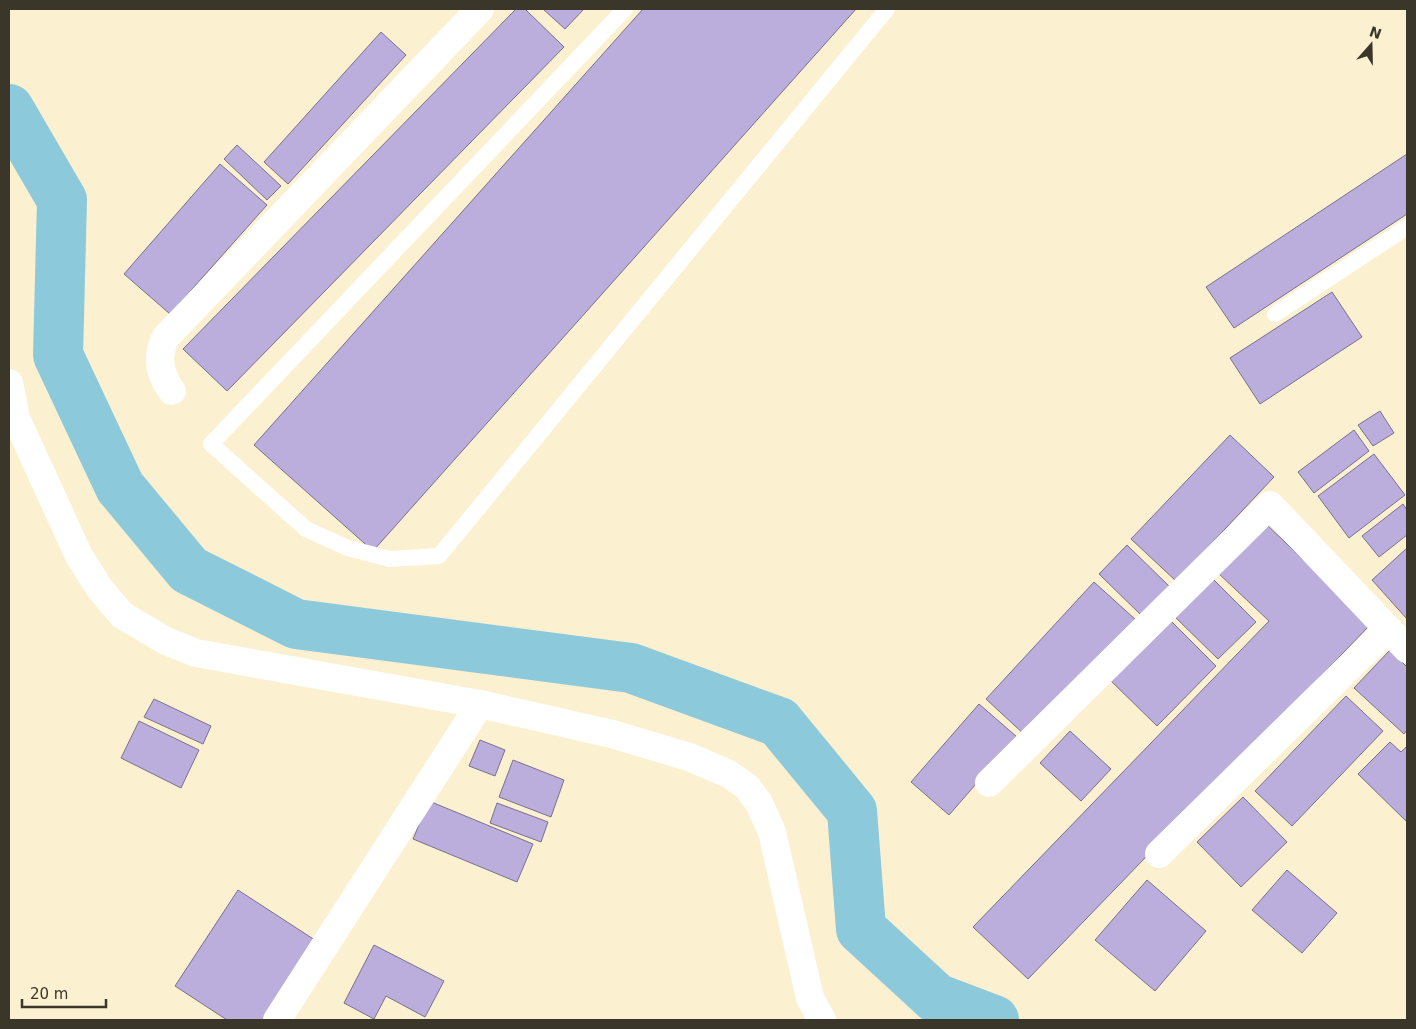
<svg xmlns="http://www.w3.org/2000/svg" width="1416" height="1029" font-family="'DejaVu Sans',sans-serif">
<rect width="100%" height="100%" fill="#fbf0d0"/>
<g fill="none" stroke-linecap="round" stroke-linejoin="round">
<path stroke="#8cc9db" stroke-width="50" d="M9 109 62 200 58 355 120 487 189 570 296 624 631 668 779 722 852 811 861 929 936 998 994 1020"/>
</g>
<path fill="#bbaddc" stroke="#79718d" d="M516 9H525L564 47 227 391 183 349Z
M543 9H584L565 29Z
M643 9H856L373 551 254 445Z
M381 32 406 55 288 184 264 162Z
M237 145 281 186 267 200 224 159Z
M1407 154V214L1234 328 1206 287Z
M220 164 267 205 170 314 124 274Z
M1332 292 1362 337 1260 404 1230 358Z
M1380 411 1394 433 1373 446 1358 425Z
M1354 430 1369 451 1314 493 1298 472Z
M1230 435 1274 477 1176 581 1131 539Z
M1374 454 1405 495 1349 538 1318 496Z
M1403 504 1407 510V535L1379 557 1362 536Z
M1265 523 1371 624 1028 979 973 927 1269 621 1217 572Z
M1127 545 1171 588 1143 617 1099 574Z
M1407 548V619L1372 580Z
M1212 578 1256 622 1218 659 1174 616Z
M1094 582 1136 620 1027 737 986 699Z
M1167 617 1216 666 1157 726 1107 677Z
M1390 650 1407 667V730L1404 734 1354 688Z
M1346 696 1383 731 1292 826 1255 791Z
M154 699 211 726 203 744 144 717Z
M979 704 1017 737 949 815 911 782Z
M139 721 199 750 181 788 121 758Z
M1070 731 1111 769 1081 801 1040 763Z
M480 740 505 750 495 776 469 766Z
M1390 742 1401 752 1407 746V822L1358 774Z
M513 760 564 780 551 817 499 797Z
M1243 797 1287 842 1241 887 1197 842Z
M429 801 533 844 517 882 413 839Z
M497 803 548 822 541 842 490 823Z
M1287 870 1337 913 1302 953 1252 910Z
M1147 880 1206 931 1155 991 1095 940Z
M238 890 321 944 271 1020H227L175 986Z
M374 945 444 981 425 1017 386 996 374 1019 344 1003Z"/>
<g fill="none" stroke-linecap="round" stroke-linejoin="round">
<path stroke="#fff" stroke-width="16" d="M625 9 211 444 306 529 348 548 390 559 439 556 887 9
M1275 314 1407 227"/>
<path stroke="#fff" stroke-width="28" d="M9 383 16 418 79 556 100 589 122 615 166 641 196 653 480 704 612 734 689 757 729 774 747 787 759 803 772 832 810 998 822 1020
M172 391C159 374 156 356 166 337L480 9
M989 783 1270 505 1407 649
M1159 854 1388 629
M277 1020 480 704"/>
</g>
<rect width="1416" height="1029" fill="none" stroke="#3a3629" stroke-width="20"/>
<g transform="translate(1371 45) rotate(20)" stroke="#fbf0d0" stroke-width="4" paint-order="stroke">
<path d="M0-4L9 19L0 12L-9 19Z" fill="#3a3629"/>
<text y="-8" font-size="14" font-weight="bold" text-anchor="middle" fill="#3a3629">N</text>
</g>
<path d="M22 999v8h84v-8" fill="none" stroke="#3a3629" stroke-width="2.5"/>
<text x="30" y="999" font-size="15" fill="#3a3629" stroke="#fbf0d0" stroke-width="4" paint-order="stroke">20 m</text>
</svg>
